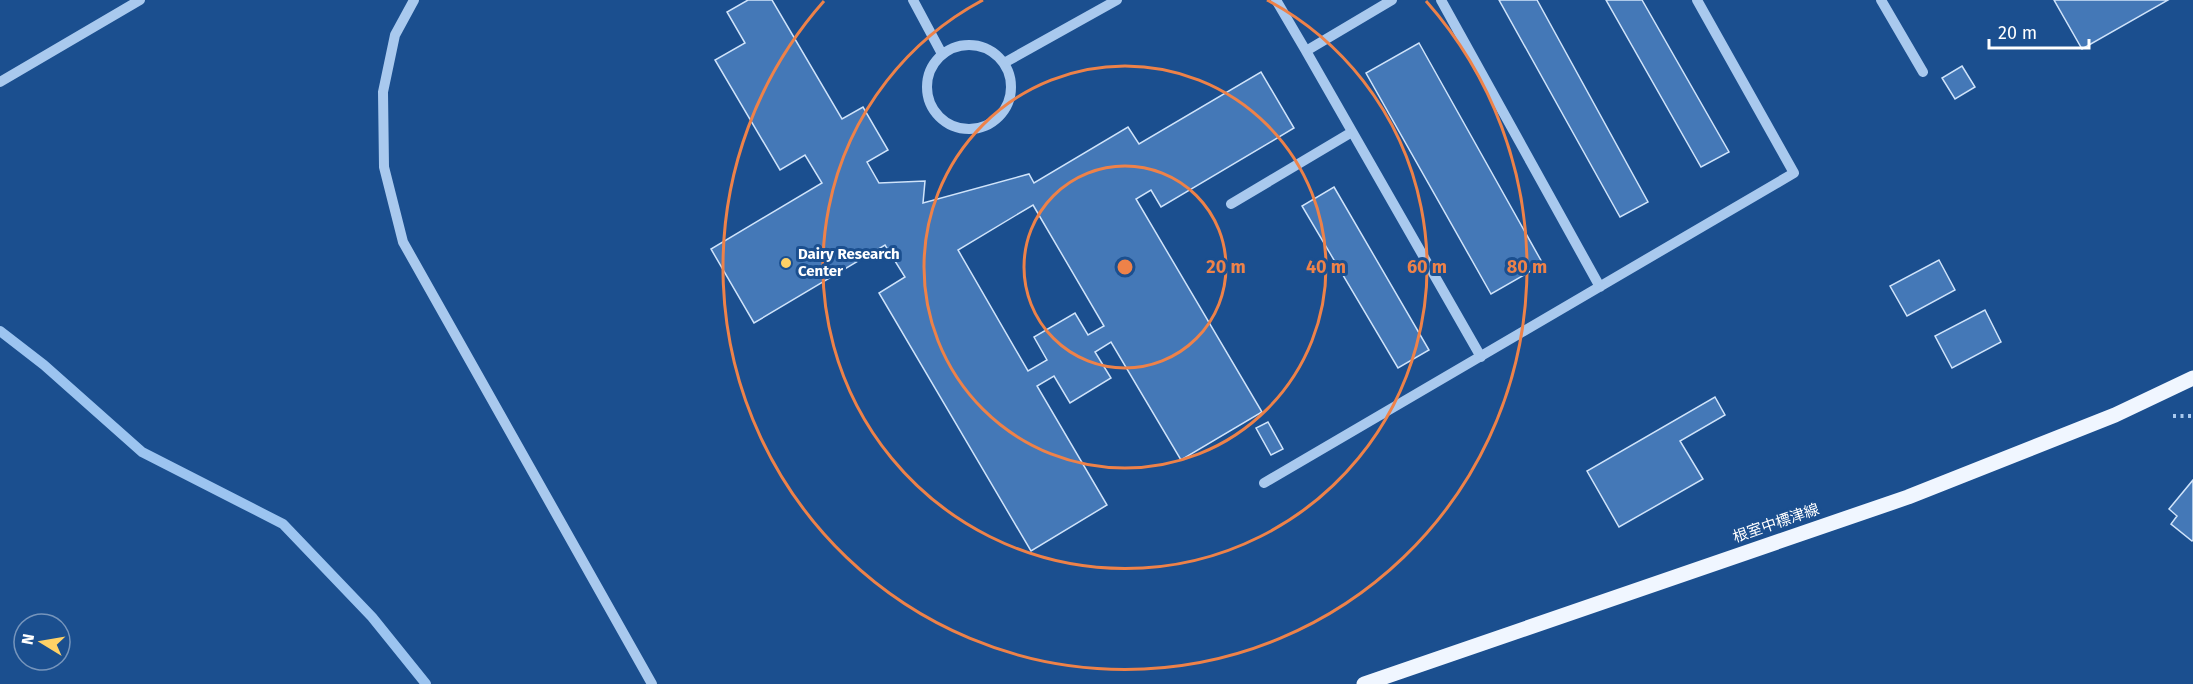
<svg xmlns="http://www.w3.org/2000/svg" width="2193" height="684" font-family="'Fira Sans','Noto Sans JP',sans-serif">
<rect width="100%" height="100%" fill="#1b4f8f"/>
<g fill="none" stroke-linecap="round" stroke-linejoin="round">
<path stroke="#9cc4f0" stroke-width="10" d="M0 331 44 365 142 452 283 524 372 617 426 684"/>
</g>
<path fill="#4478b7" stroke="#cfe3fa" stroke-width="1.5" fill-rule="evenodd" d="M748 0H772L842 119 863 107 888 150 867 162 879 183 925 181 923 203 1029 174 1034 183 1128 127 1139 144 1261 72 1294 128 1161 207 1151 190 1136 199 1262 412 1181 460 1111 342 1095 352 1111 378 1070 403 1054 376 1037 386 1107 505 1031 551 879 293 905 277 885 245 754 323 711 249 822 183 805 155 780 170 715 60 745 43 727 12ZM1033 205 1104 326 1088 335 1075 313 1034 337 1047 360 1028 371 958 250Z
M1499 0H1537L1648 202 1620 217Z
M1606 0H1642L1729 152 1701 167Z
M2054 0H2168L2082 49Z
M1419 43 1543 264 1491 294 1366 73Z
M1962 66 1975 87 1955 99 1942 78Z
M1334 187 1429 350 1398 368 1302 206Z
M1939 260 1955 290 1907 316 1890 286Z
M1985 310 2001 342 1952 368 1935 336Z
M1715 397 1725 415 1680 441 1703 479 1619 527 1587 471Z
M1268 422 1283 449 1271 455 1256 428Z
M2193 480V540L2192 541 2171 524 2177 516 2169 509Z"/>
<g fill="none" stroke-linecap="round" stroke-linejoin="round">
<path stroke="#a9c9ee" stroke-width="4" stroke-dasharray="3 4.5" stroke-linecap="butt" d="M2173 416H2193"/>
<path stroke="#a9c9ee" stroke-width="10" d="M414 0 395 35 383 92 384 167 403 242 652 684
M913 0 942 54
M1276 0 1306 51 1392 0
M1441 0 1600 287
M1881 0 1923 72
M927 87a42 42 0 1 1 84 0a42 42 0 1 1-84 0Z
M1306 51 1481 357
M1004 63 1117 0
M0 82 140 0
M1231 204 1352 132
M1264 483 1794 173 1697 0"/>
<path stroke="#f0f6ff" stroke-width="15" d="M1364 684 1908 497 2115 415 2193 378"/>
</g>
<g fill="none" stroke="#ee8249" stroke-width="3">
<circle cx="1125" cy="267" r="101"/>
<circle cx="1125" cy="267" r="201"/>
<path d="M1267 0A302 302 0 1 1 983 0"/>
<path d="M1426 1A402 402 0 1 1 824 1"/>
</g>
<circle fill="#ffd166" stroke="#1b4f8f" stroke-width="2" cx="786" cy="263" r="6"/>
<g text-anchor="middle" stroke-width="6" stroke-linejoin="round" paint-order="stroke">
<g font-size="15" font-weight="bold" fill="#fff" stroke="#1b4f8f" text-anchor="start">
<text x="798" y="259">Dairy Research<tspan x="798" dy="17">Center</tspan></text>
</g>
<g font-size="15" fill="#fff" stroke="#1b4f8f">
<text transform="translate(1776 523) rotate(-19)" y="5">根室中標津線</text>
</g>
</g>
<circle cx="1125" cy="267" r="9" fill="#ee8249" stroke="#1b4f8f" stroke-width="3"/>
<g font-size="18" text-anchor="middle" font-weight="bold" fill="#ee8249" stroke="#1b4f8f" stroke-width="6" stroke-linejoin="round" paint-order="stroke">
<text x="1226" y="273">20 m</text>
<text x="1326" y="273">40 m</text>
<text x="1427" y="273">60 m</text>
<text x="1527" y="273">80 m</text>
</g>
<g transform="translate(42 642) rotate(281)"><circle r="28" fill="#1b4f8f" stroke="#7695bc" stroke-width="1.5"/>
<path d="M0-4.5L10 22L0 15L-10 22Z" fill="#ffd166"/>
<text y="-9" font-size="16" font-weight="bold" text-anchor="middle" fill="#ffffff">N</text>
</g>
<path d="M1989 39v9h100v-9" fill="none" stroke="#ffffff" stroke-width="3"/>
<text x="1998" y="39" font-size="18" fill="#ffffff" stroke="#1b4f8f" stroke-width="4.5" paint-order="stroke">20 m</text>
</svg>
